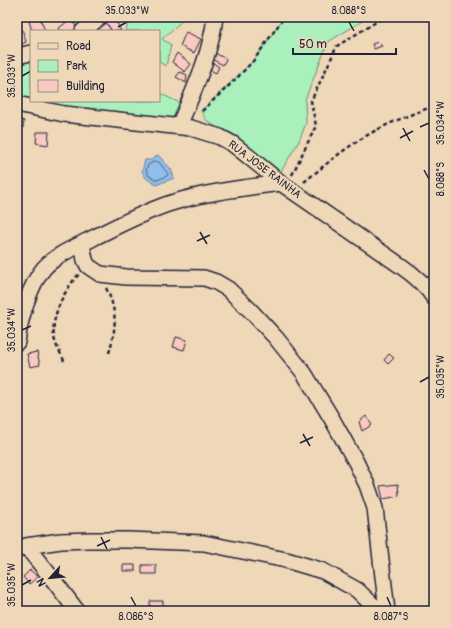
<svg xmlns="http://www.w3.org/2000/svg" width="451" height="628" font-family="Pangolin,sans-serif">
<rect width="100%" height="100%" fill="#eed8b7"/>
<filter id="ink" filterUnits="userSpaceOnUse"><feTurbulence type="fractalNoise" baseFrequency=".025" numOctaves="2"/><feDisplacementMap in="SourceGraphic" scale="8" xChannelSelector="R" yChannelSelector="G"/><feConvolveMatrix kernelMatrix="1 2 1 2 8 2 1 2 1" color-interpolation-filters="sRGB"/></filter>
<g filter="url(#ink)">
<path fill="#a9f0bc" stroke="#66897c" d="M132 17H186L162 39 171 45 166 66 159 62V31H125Z
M284 17H369L328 42 305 100 306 123 299 141 280 173 206 120 201 111 254 60Z
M31 60V101H159V93L184 105 177 123 100 113 17 99V62Z"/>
<path fill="#91beeb" stroke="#6580a5" d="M158 155 171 169 174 178 156 185 146 178 142 171 145 160H151Z"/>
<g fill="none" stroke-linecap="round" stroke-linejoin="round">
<path stroke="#4e6081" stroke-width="1" d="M156 161 159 162 168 174 167 176 157 180 149 176 146 170 148 165Z"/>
</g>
<path fill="#fac9c4" stroke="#22223b" d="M108 17H114L121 31H112L104 20Z
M40 18 45 31H32L29 21Z
M72 18 77 29 73 31H61L59 28Z
M104 20 112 31H99L96 27Z
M22 29 26 42 17 46V31Z
M186 32 201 39 194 53 180 46Z
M378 42 382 46 374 49 372 44Z
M213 52 226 59 223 65 210 58Z
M177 53 191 64 185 72 172 62Z
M210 61 219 67 216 73 206 68Z
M180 72 187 75 186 83 176 77Z
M17 119 24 121 23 128H17Z
M37 132H49L48 145 36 143Z
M176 337 187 340 184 350 173 347Z
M37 352 40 365 30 367 27 354Z
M389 354 394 358 388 364 384 360Z
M366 416 372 425 362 431 359 422Z
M398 484 399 496 383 499 380 486Z
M123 565H135V571H123Z
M142 565H156V574H142Z
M30 570 38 577 29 584 23 577Z
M150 601H163V610H150Z"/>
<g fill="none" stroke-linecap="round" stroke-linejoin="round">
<g stroke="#22223b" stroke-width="18">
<path id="minor" d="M83 31 100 17
M17 56 31 53
M17 104 64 114 191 128 220 137 233 144 281 183 401 266C414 275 426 285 434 298
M179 126C193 92 211 54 215 17
M82 244 85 260 88 266 100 274 126 277 204 278 216 282 228 289 251 311 276 338 304 373 332 419 356 462 367 485 375 508 387 611
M17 342C20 319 29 286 44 268 57 254 76 247 93 238 117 226 142 213 168 204 204 192 243 188 281 183
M26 546 51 577 77 611
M17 549 26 546 61 541 90 540H128L204 543 286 560 323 571 357 590 379 611"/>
</g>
<path stroke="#22223b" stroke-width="2.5" stroke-dasharray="4 3" stroke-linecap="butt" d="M202 111 237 78 254 60 284 17
M292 175 316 126 311 101 337 46 384 17
M304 182C323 167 341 151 361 139 383 125 409 115 434 106
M106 288C118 312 116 328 109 353
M64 361C62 355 58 350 56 344 47 322 64 290 79 274"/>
<use href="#minor" stroke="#eed8b7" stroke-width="15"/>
</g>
</g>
<path fill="none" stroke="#22223b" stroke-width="1.5" d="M349 22 354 31M118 27 127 22M22 76 31 71M420 127 429 123M403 128 410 141M400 138 413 131M424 170 429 179M200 232 207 244M197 241 210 235M22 330 31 326M420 382 429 377M303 434 310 446M300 443 313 437M101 537 107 549M97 546 110 540M22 585 31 580M131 597 136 606M387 597 391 606"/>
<g text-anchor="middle" stroke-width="4" stroke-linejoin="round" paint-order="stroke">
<g font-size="11" fill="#22223b" stroke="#eed8b7">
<text transform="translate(265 169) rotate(37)" y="4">RUA JOSE RAINHA</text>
</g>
</g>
<rect width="451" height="628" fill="none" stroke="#eed8b7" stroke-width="44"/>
<rect x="30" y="30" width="130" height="72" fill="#eed8b7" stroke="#9c8f85"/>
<rect x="38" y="43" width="20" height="6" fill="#eed8b7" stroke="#9c8f85"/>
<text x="66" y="50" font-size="12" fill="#22223b">Road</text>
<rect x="38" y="60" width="20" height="12" fill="#a9f0bc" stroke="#9c8f85"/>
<text x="66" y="70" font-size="12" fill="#22223b">Park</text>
<rect x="38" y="80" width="20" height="12" fill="#fac9c4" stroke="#9c8f85"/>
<text x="66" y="90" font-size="12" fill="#22223b">Building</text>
<g transform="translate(50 578) rotate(243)" stroke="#eed8b7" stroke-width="3" paint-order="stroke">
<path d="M0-3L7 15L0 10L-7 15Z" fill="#22223b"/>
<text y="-6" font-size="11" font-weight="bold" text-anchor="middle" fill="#22223b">N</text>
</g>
<path d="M293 48v6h103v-6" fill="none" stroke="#22223b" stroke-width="2"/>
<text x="299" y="48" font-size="12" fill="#22223b" stroke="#eed8b7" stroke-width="3" paint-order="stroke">50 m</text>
<rect x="22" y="22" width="407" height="584" fill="none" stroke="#22223b" stroke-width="1.5"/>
<g font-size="10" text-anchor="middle" fill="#22223b">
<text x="127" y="14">35.033°W</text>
<text x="349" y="14">8.088°S</text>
<text transform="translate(11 76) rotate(-90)" y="4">35.033°W</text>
<text transform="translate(440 123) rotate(-90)" y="4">35.034°W</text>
<text transform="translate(440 179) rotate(-90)" y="4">8.088°S</text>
<text transform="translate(11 330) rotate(-90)" y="4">35.034°W</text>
<text transform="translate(440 377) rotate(-90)" y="4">35.035°W</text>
<text transform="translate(11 585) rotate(-90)" y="4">35.035°W</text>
<text x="136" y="620">8.086°S</text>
<text x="391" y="620">8.087°S</text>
</g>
</svg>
